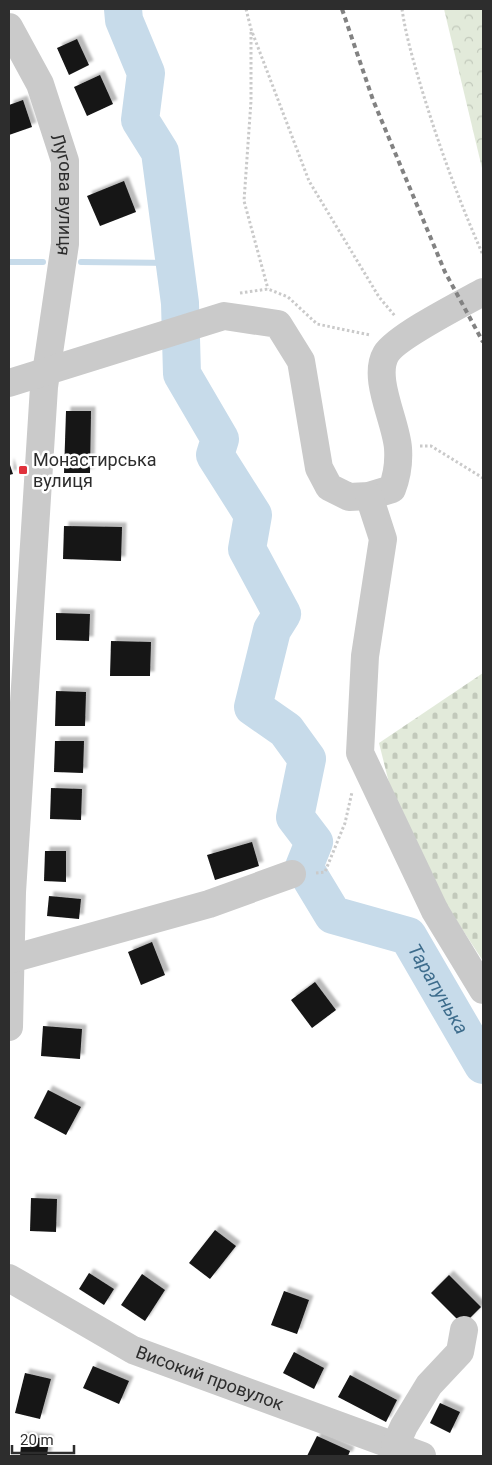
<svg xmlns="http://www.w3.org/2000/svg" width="492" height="1465" font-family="Roboto,sans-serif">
<defs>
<pattern id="forest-crowns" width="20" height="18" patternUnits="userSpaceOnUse" patternTransform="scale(1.25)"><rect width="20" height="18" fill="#e2eada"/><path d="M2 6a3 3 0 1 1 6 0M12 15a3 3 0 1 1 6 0" fill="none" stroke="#c2c9bb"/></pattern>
<pattern id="cemetery-stones" width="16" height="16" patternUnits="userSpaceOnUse" patternTransform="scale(1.25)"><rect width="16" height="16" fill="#e2eada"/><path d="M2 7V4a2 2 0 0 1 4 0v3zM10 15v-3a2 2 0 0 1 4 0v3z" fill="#c2c9bb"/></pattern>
<filter id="shadow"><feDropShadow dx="4.5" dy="-4.5" stdDeviation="1" flood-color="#0004"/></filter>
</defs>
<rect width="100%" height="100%" fill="#fff"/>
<path fill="url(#forest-crowns)" d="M444 9H483V170L482 168Z"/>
<path fill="url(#cemetery-stones)" d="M483 673V961L441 897 394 803 379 743Z"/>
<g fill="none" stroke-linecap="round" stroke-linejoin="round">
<path stroke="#c7dbea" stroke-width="6" d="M9 262H43
M81 262 175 263"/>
<path stroke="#c7dbea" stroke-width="38" id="s1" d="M123 9 124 20 146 73 140 120 160 152 180 303 182 374 220 439 215 455 253 515 247 549 282 614 272 630 253 707 286 730 307 759 295 817 314 842 304 867 333 915 408 936 483 1065"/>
</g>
<path fill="#141414" filter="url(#shadow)" d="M77 39 89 65 69 75 57 48Z
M100 75 113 104 87 116 74 87Z
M23 100 32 127 9 135V105Z
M124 181 136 212 100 226 87 196Z
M66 411H91L90 473H64Z
M9 462 13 474 9 475Z
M64 526 122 527 121 561 63 559Z
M56 613 90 614 89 641 56 640Z
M111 641 151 642 150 676H110Z
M56 691 86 692 85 726H55Z
M55 741H84L83 773 54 772Z
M51 788 82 789 81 820 50 819Z
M252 842 259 866 215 880 207 855Z
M45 851H66V882L44 881Z
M49 896 81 899 79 919 47 916Z
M152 942 165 975 141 985 128 952Z
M315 982 336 1010 312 1028 291 1000Z
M43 1026 82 1029 80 1059 41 1056Z
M48 1090 81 1107 66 1135 34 1118Z
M31 1198 57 1199 56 1232 30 1231Z
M215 1230 236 1246 210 1279 189 1263Z
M89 1273 114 1289 104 1305 79 1289Z
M142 1274 165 1290 145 1321 121 1305Z
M449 1275 481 1307 463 1325 431 1293Z
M284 1291 309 1300 297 1334 271 1325Z
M294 1352 324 1368 314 1389 283 1373Z
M93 1366 129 1381 119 1404 83 1388Z
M25 1373 51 1379 40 1419 15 1413Z
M350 1375 397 1400 386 1422 338 1397Z
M440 1403 460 1412 450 1433 430 1423Z
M22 1436 49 1439 47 1456H20Z
M317 1436 350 1451 348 1456H307Z"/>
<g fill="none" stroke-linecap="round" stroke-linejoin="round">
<path stroke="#cacaca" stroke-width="3" stroke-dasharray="2.5 2.5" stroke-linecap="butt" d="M246 9 251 29 309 181 379 297 395 316
M402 9C406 37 414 63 422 90 439 146 459 201 483 255
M251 32V101L244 201 268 289
M240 293 268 289 288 297 317 324 370 335
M420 446H431L483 478
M316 873 325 872 345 823 352 792"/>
<g stroke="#cacaca" stroke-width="28">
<path id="s2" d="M9 27 40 84 65 161V244L44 387 12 892 9 1027"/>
<path d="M9 383 224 316 278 324 301 361 319 468 329 487 349 497 369 496 392 489C397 476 399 462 398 448 396 421 372 378 386 354 396 337 463 303 483 292"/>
<path d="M369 496 383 539 365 656 360 753 435 911 483 990"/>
<path d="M11 959 209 904 292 874"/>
<path id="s3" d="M9 1278 133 1350 422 1456"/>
<path d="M395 1446 404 1426 429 1385 460 1352 464 1330"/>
</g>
<path stroke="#828282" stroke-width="4" stroke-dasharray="5 4" stroke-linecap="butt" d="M342 9 373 100 445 272 483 342"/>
</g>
<rect fill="#e0323c" stroke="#fff" stroke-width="2" x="18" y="465" width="10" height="10" rx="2.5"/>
<g text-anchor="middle" stroke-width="5" stroke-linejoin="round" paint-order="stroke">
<g font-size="18" fill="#2d2d2d" stroke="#fff">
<text dy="6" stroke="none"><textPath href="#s2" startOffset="179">Лугова вулиця</textPath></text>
<text dy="6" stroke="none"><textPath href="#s3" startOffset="225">Високий провулок</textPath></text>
</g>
<g font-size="18" fill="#2d2d2d" stroke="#fff" text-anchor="start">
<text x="33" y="466">Монастирська<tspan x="33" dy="21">вулиця</tspan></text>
</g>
<g font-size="19" font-style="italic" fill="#3d6c8c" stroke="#fff">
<text dy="7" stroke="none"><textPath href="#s1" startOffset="1135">Тарапунька</textPath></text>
</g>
</g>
<rect width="492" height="1465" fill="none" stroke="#2d2d2d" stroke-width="20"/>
<path d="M12 1445v8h62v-8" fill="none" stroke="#2d2d2d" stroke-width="2.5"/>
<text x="20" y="1445" font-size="15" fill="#2d2d2d" stroke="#ffffff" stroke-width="4" paint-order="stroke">20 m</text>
</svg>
